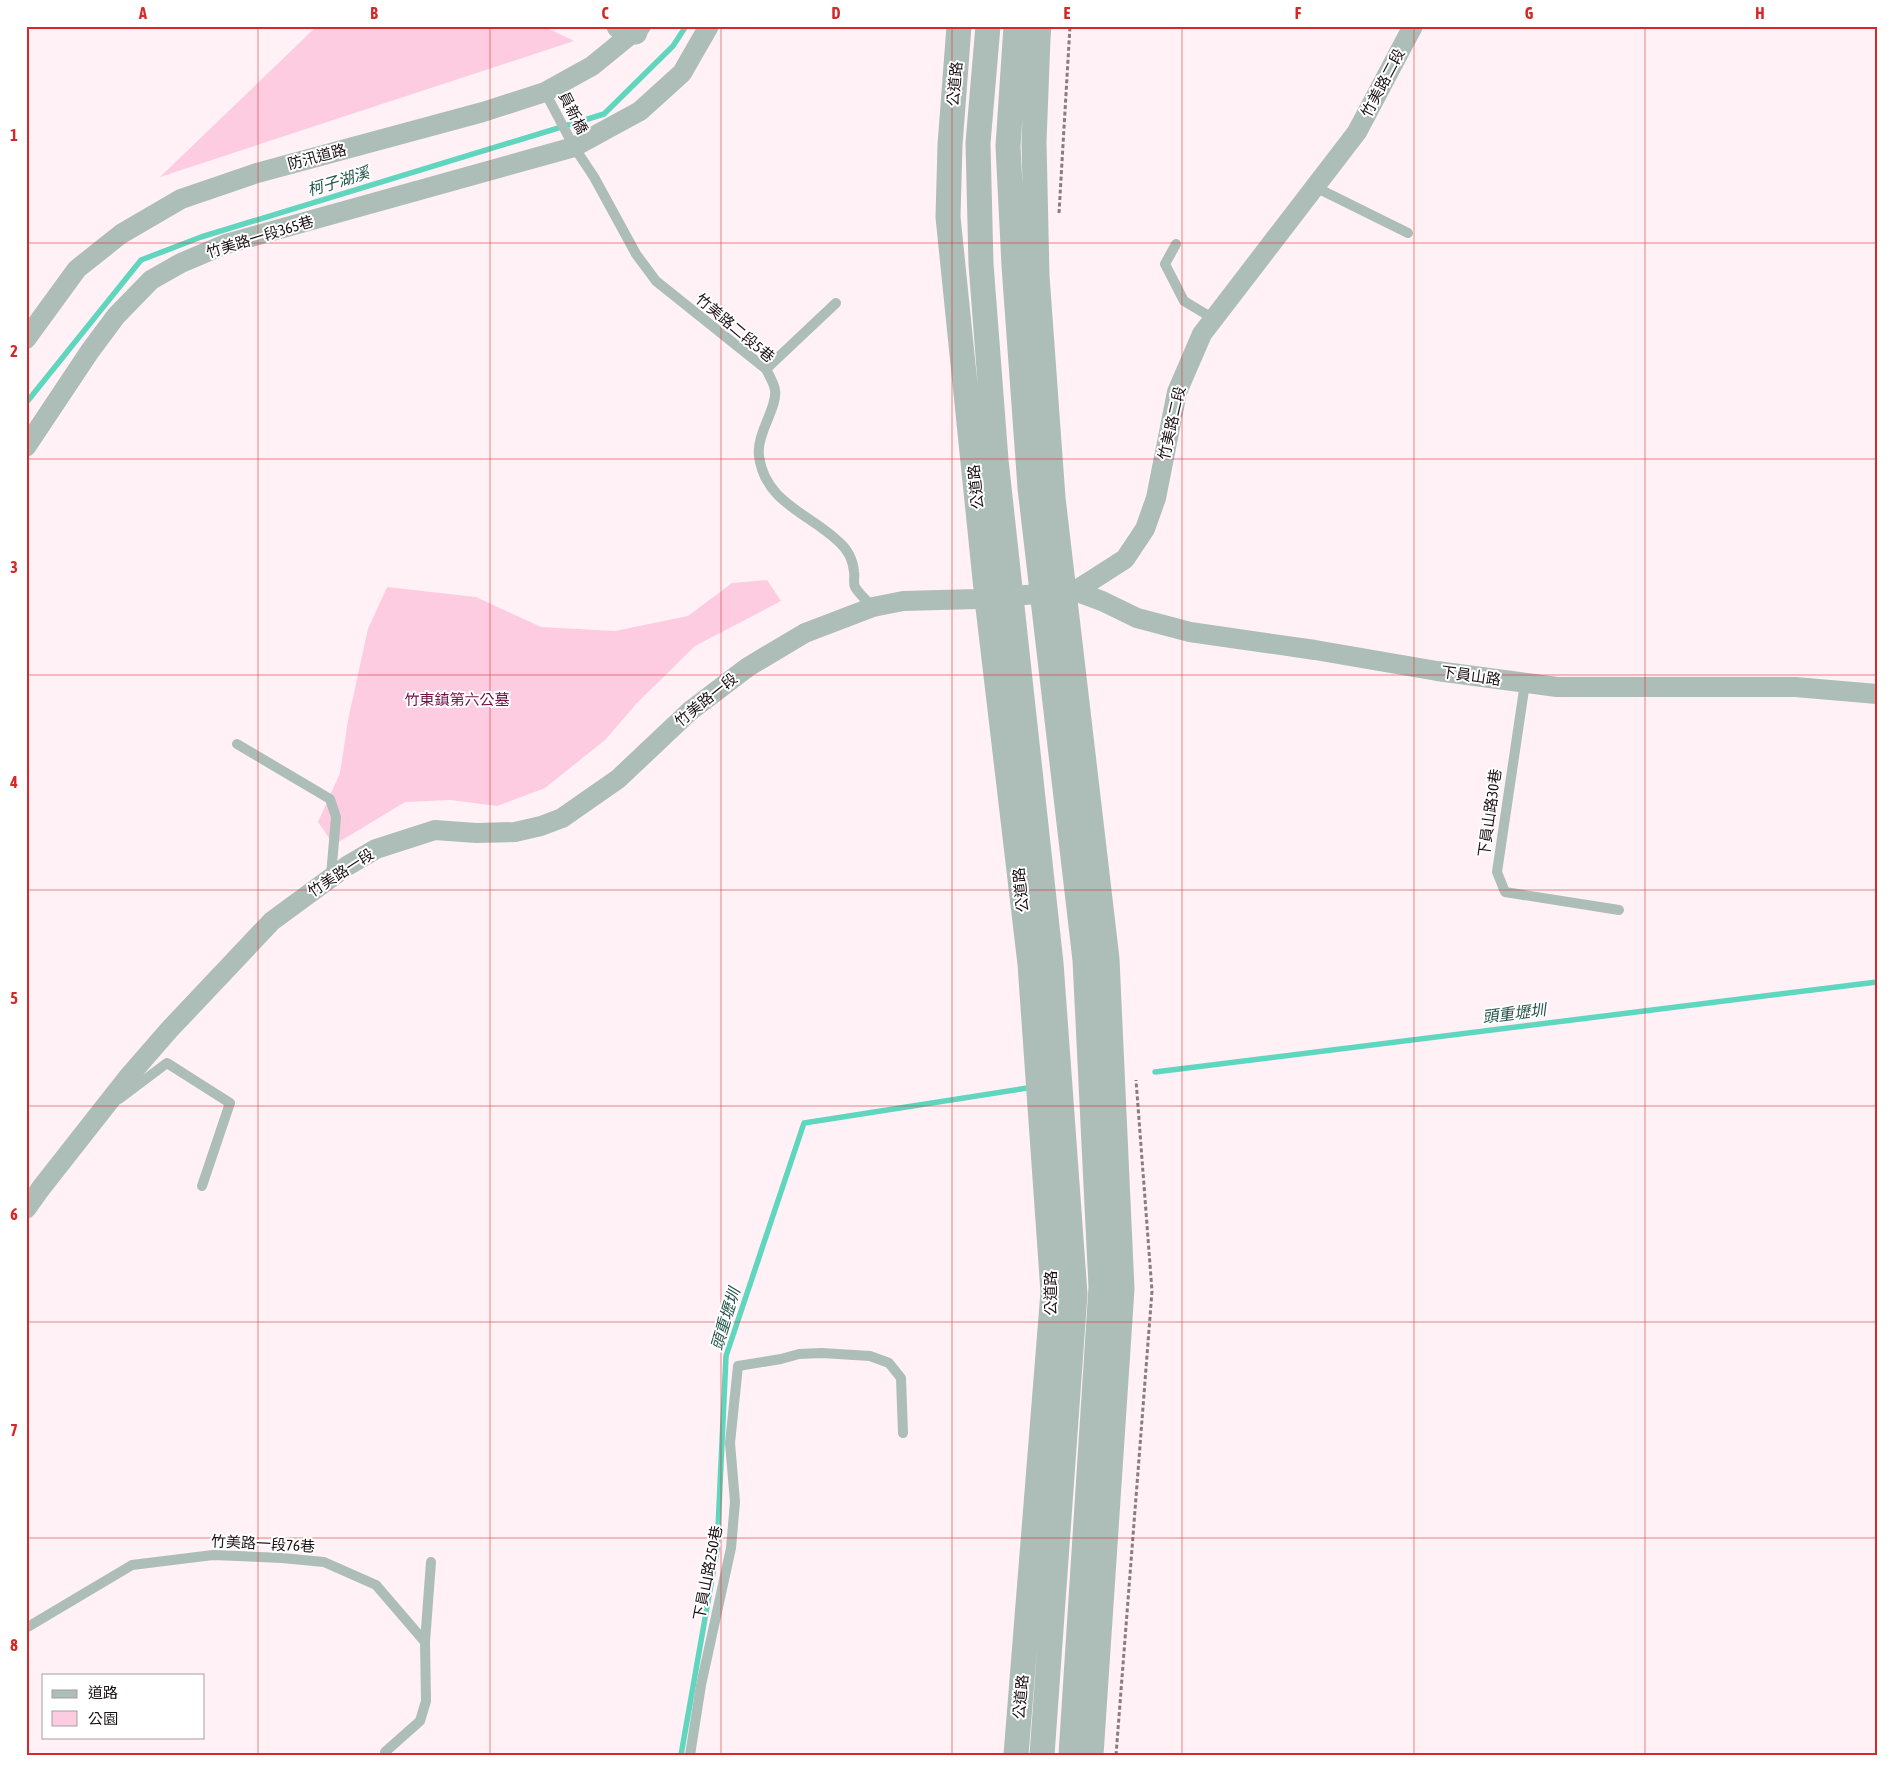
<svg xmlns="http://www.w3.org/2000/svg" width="1903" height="1781" font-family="'Asap Condensed','Noto Sans TC',sans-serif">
<rect width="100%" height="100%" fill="#fff1f6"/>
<path fill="#fecce0" d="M317 26H543L574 41 160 177Z
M767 580 781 601 695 646 637 703 605 740 545 788 497 806 451 800 405 802 334 845 318 822 340 773 348 720 368 629 387 587 476 597 541 627 615 631 688 616 732 583Z"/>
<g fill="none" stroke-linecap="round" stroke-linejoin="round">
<path stroke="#5fd6bd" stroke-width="5.5" d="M26 403 141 260 201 237 604 114 673 46 686 26
M1155 1072 1877 982
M681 1755 717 1550 726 1356 804 1123 1027 1088"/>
<path stroke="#897c81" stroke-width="3" stroke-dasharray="4 2.5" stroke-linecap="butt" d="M1059 213 1070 26
M1116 1755 1152 1291 1136 1080"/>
<path stroke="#adbdb8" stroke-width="10" d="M545 92 574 147 594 177 636 254 656 281 766 369C769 375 774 383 775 390 778 407 756 434 759 456 765 503 809 513 839 542 847 549 853 560 854 572 855 576 853 583 855 587 859 594 867 601 873 607
M1315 187 1408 233
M1176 244 1165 264 1184 301 1214 319
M766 369 836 303
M1525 683 1497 872 1505 892 1619 910
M237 744 330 799 336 817 331 876
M119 1099 167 1063 230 1103 202 1186
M26 1628 132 1565 213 1555 282 1558 324 1562 376 1585 425 1642
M385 1755V1752L420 1721 426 1701 425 1642 431 1562
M690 1755 701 1685 731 1548 735 1502 730 1443 738 1366 781 1359 799 1354 822 1353 870 1356 889 1363 901 1378 903 1433"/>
<path stroke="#adbdb8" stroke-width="20" d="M26 339 77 269 121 234 181 199 257 173 483 112 545 92 592 66 641 26
M26 447 90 351 116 316 151 280 181 263 226 244 574 147 640 111 682 73 709 26
M1075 591 1102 601 1137 618 1190 632 1315 650 1437 671 1557 687H1795L1877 694
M26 1209 41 1188 129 1076 169 1030 272 921 347 866 376 849 435 830 476 833 515 832 541 826 562 818 618 779 690 711 748 667 805 633 873 607 903 601 977 599 1075 591 1125 559 1145 529 1156 498 1177 392 1202 334 1357 132 1413 26"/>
<path stroke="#adbdb8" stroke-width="25" d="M619 26 635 32
M959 26 950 145 948 217 987 599 1030 964 1053 1292 1016 1755
M988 26 978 143 981 264 996 460 1051 963 1075 1294 1042 1755
M1016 26 1008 146 1014 266 1030 488 1085 960 1101 1287 1071 1755
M1039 26 1038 38 1034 142 1037 276 1053 498 1107 959 1122 1289 1091 1755"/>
</g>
<path fill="none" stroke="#d62828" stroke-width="1" stroke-opacity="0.55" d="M258 26V1755M490 26V1755M721 26V1755M952 26V1755M1182 26V1755M1414 26V1755M1645 26V1755M26 243H1877M26 459H1877M26 675H1877M26 890H1877M26 1106H1877M26 1322H1877M26 1538H1877"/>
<g text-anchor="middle" stroke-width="4" stroke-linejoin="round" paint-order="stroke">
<g font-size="15" fill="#1b1014" stroke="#fff">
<text transform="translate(1383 83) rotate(-62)" y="5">竹美路二段</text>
<text transform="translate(955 84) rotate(-85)" y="5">公道路</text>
<text transform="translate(573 113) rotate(63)" y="5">員新橋</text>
<text transform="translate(317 157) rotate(-15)" y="5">防汛道路</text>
<text transform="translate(260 237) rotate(-17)" y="5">竹美路一段365巷</text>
<text transform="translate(735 328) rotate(40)" y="5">竹美路二段5巷</text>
<text transform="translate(1172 423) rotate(-77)" y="5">竹美路二段</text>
<text transform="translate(976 487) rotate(-96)" y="5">公道路</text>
<text transform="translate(1471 676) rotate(8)" y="5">下員山路</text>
<text transform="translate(706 700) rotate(-39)" y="5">竹美路一段</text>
<text transform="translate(1490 813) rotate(-82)" y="5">下員山路30巷</text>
<text transform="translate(341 873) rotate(-33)" y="5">竹美路一段</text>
<text transform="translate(1021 890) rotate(-96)" y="5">公道路</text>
<text transform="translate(1051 1293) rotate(-90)" y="5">公道路</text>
<text transform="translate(263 1544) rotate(3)" y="5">竹美路一段76巷</text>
<text transform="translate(708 1573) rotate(-79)" y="5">下員山路250巷</text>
<text transform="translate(1021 1697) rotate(-85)" y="5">公道路</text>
</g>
<g font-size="15" fill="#740e48" stroke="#fff">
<text x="457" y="705">竹東鎮第六公墓</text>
</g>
<g font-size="16" font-style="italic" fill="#26584d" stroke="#fff">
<text transform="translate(338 181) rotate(-17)" y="6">柯子湖溪</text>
<text transform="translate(1514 1013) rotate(-7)" y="6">頭重壢圳</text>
<text transform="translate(725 1319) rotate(-73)" y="6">頭重壢圳</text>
</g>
</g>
<rect width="1903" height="1781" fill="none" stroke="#ffffff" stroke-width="55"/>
<rect x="42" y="1674" width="162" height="65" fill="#ffffff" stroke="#a49fa1"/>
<rect x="52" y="1690" width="25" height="8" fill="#adbdb8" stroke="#a49fa1"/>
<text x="88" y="1698" font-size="15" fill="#1b1014">道路</text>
<rect x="52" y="1711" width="25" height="15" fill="#fecce0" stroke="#a49fa1"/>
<text x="88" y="1724" font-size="15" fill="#1b1014">公園</text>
<rect x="28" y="28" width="1848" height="1726" fill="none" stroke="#d62828" stroke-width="2"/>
<g font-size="16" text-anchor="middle" font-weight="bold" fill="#d62828">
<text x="143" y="19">A</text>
<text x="374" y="19">B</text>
<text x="605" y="19">C</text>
<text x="836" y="19">D</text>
<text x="1067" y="19">E</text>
<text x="1298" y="19">F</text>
<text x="1529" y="19">G</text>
<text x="1760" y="19">H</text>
<text x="14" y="141">1</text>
<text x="14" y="357">2</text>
<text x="14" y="573">3</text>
<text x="14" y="788">4</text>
<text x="14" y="1004">5</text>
<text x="14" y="1220">6</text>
<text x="14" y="1436">7</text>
<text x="14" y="1651">8</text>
</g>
</svg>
